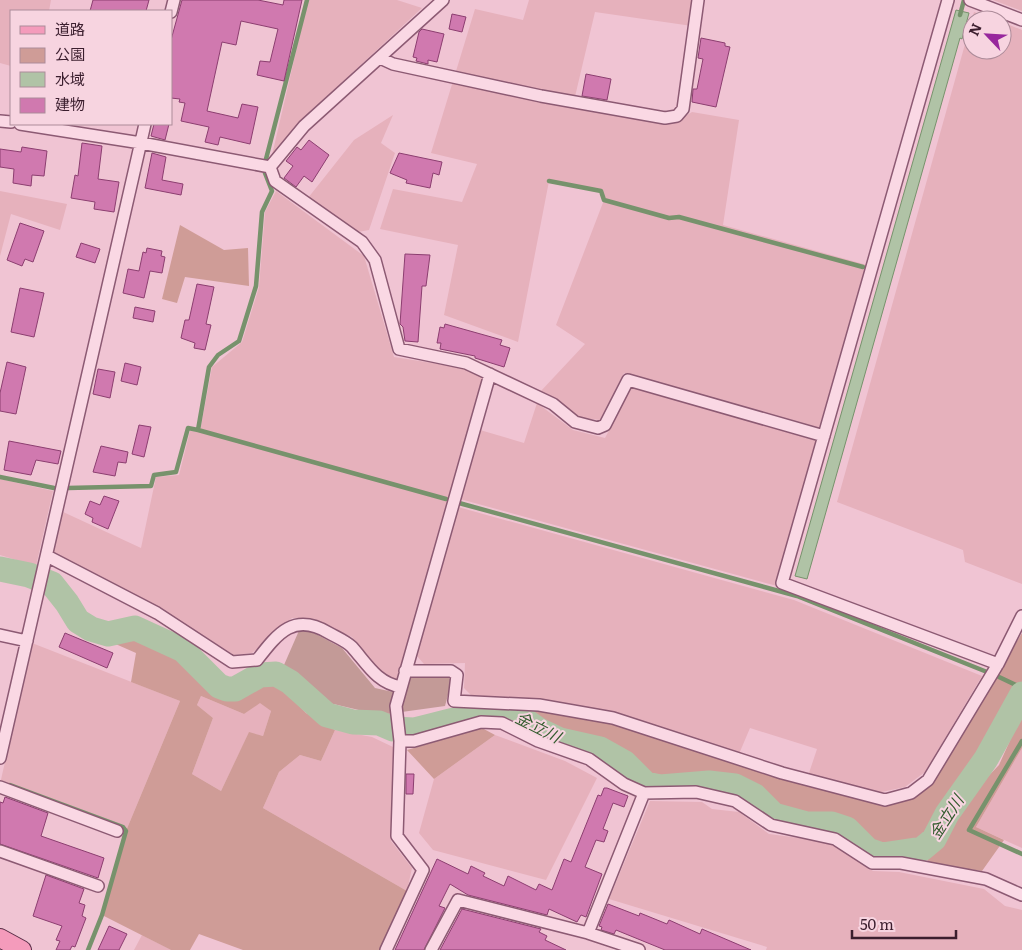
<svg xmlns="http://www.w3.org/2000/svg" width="1022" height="950" font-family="Literata,'Noto Sans JP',serif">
<rect width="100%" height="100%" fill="#f0c4d3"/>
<path fill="#e6b1bc" d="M0 0H51L49 11H11V66L0 63Z
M308 0H397L422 8 308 114 272 155Z
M529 0H695L692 26 595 12 573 105 676 122 692 112 739 120 723 225 867 265 819 428 624 373 600 420 575 417 540 392 585 344 556 325 604 200 601 191 549 181 518 342 444 315 458 245 380 229 393 189 462 202 477 164 431 153 475 9 523 20Z
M993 0H1022V11Z
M974 12 996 20H972V50H1002V22L1022 30V584L965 562 963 550 837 502Z
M393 115 381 143 395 153 369 230 358 232 308 198 354 140Z
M0 191 67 204 60 230 11 214 0 256Z
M276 191 364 256 394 357 464 368 484 378 398 681 382 672 352 637 313 619 292 618 252 653 234 655 162 610 52 553 61 511 141 548 156 477 179 475 190 431 200 432 212 367 242 342 259 287 265 212Z
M632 387 817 441 777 586 460 499 480 430 524 443 537 403 573 430 605 438Z
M0 479 53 491 36 566 0 555Z
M458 507 794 600 982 676 925 772 905 787 877 793 808 776 817 749 750 728 739 754 544 701 471 695 464 688 465 663 424 664 416 655Z
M32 643 180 701 126 831 0 784Z
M201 696 244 714 260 702 271 711 263 736 249 733 221 791 192 774 213 718 197 705Z
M335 730 372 737 393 747 391 841 412 868 407 891 263 808 279 772 300 755 321 761Z
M495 735 565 761 597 778 546 880 433 850 419 833 434 779Z
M1022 748V848L976 827Z
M650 801 702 802 712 809 739 812 769 834 829 842 873 871 899 872 984 889 1005 906 1022 910V950H766L767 947 609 899Z
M142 935 171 950H134Z"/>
<path fill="#cf9c97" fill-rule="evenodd" d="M180 225 224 250 248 248 249 286 185 277 177 303 162 299Z
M1022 633V684L923 841 874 847 842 819 806 818 778 810 760 792 725 777 649 778 610 747 550 730 523 709 611 721 884 805 915 797 930 785Z
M135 634 181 658 205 686 224 696 248 693 269 681 284 690 306 713 335 730 321 761 300 755 279 772 263 808 407 891 380 950H243L199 934 190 950H171L102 915 126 831 180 701 131 682 136 653 111 642ZM201 696 244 714 260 703 271 711 263 736 249 732 221 791 192 774 213 718 197 705Z
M1022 714V748L976 827 1004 840 982 871 926 863 958 808 999 765Z
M482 728 495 735 434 779 407 750Z"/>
<path fill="#c39a97" d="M301 626 342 648 375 688 402 694 410 677 446 676 452 680 445 706 380 715 325 702 284 665Z"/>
<path fill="#b0c3a6" stroke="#77926c" d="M956 10 969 13 962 39 960 38 807 579 795 576Z"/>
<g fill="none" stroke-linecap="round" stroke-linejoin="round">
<path stroke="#77926c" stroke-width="4.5" d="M960 15 964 0
M266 159 307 0
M549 181 601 191 604 200 669 218 679 217 863 267
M198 430 446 499
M0 477 54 488
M68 488 151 486 154 475 176 472 188 428 198 430 209 367 218 355 239 341 256 286 262 212 272 191 265 173
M459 503 797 596 987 672
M999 677 1022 688
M1022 741 969 830 1022 854
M10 785 123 827 126 831 102 915 88 950"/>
<path stroke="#b0c3a6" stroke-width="25" d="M0 569 29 575 52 584 67 603 78 621 91 629 108 634 135 628 183 650 219 686 227 689H235L260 675 276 674 290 682 327 715 353 722 379 723 393 729 414 730 493 710 516 714 539 730 560 740 600 749 625 763 646 784 660 787 709 783 735 786 755 796 774 815 807 824H832L847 829 868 850 882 855 922 849 934 839 947 814 986 759 1022 694"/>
</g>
<path fill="#d079af" stroke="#8c3e70" d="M93 0H149L146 11H90Z
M182 0H258L283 5 284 0H302L284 81 257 75 260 61 270 62 278 29 241 21 236 45 222 42 207 111 238 118 242 104 258 107 250 144 220 137 218 145 205 142 209 127 181 121 185 103 179 102 180 99 171 98V40Z
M452 14 466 17 462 32 449 29Z
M422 29 444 34 437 62 428 60V64L416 61 417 58 413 57 419 32Z
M701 38 725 43V46L730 47 716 107 692 102 693 89H697L703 59 698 58Z
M586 74 611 79 607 100 582 96Z
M154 124H169L165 140 151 136Z
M309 140 329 155 312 182 304 176 296 187 284 178 293 166 286 161 297 147 301 150Z
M82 143 102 146 98 179 119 182 114 212 94 209 95 202 71 198 75 175 78 176Z
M22 147 47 151 44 176 32 175 31 186 13 183 14 169 0 167V149L21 152Z
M152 153 166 157 162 180 183 184 181 195 145 188Z
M399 153 442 162 439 175 433 173 430 188 406 183 407 180 390 173Z
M20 223 44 231 33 262 25 259 22 266 7 260Z
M81 243 100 249 95 263 76 257Z
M147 248 162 251 161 256 165 257 162 273 150 271 144 298 123 293 128 269 139 271 143 252 146 253Z
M405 254 430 255 426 286H422L418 342 405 341 403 327 400 324Z
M197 284 214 287 206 324 211 325 205 350 194 348 195 343 181 338 185 320H189Z
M20 288 44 293 34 337 11 332Z
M135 307 155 311 153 322 133 318Z
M445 324 502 340 500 345 510 348 504 367 475 358V356L440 349 441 343H437L440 327 444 328Z
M7 362 26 367 16 414 0 411V393Z
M125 363 141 367 137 385 121 381Z
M98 369 115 372 110 398 93 394Z
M139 425 151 427 144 457 132 454Z
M9 441 61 451 58 464 36 460 31 475 4 470Z
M101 446 128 452 126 463 118 462 115 476 93 472Z
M104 496 119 501 108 529 92 522 93 518 85 514 90 501 100 505Z
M65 633 113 653 107 668 59 647Z
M406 774H414L413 794H406Z
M604 788H607L628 796 624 807 613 803 603 829 608 831 604 842 596 840 585 867 602 874 586 917 581 915 577 922 549 909 547 915 468 895 450 884 439 906 445 908 424 950H395L437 859 468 874 471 866 485 873 483 876 504 886 508 876 536 890 539 884 552 890 564 859 571 862 598 795 601 796Z
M5 797 48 813 41 836 104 858 98 878 0 844V802L3 803Z
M46 875 84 889 79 903 85 905 82 916 86 918 75 947 72 946 70 950H56L60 941 56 940 62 926 33 916Z
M608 904 639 916 640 913 667 924 669 920 700 934 702 929 751 950H665L616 930 614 934 601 930 602 927 599 926Z
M462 909 541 929 539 932 547 936 545 940 566 950H440Z
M109 926 127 934 119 950H98Z"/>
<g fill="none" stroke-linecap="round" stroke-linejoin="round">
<g stroke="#8c5a73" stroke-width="14">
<path id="street" d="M948 0 782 583 998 664 1022 616
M970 0 1022 20
M171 12 174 0
M380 58 393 64 541 96 665 118 677 116 683 109 698 0
M0 121 11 122
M20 124 141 143 270 167
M270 167 275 181 362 242 375 260 399 349 466 363 553 404 575 422 598 428 605 425 628 380 824 436
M270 167 304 126 443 0
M47 556 157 613 232 662 257 660C278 633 294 612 329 633 336 637 346 641 352 647 367 664 377 683 401 687
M0 635 27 641
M405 671H451L457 675 454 701 539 705 613 718 782 773 885 800 911 793 928 780 998 664
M400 741H414L481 722 502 723 538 741 589 759 624 784 644 793 696 792 735 801 771 825 835 839 872 863H901L986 879 1022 895
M0 758 145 124
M0 787 117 831
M0 851 98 886
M588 933 644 793
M386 950 423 870 397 836 400 741 396 706 490 374
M431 950 458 900 588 933 639 950"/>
</g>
<g stroke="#592e47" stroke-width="20">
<path id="primary" d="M0 938 22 950"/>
</g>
<use href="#street" stroke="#fad8e4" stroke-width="11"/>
<use href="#primary" stroke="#f49bbb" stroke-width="18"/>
</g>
<g text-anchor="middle" stroke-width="4" stroke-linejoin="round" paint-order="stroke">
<g font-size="16" font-style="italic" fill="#325b2d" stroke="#f7d4e0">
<text transform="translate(538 727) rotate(27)" y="6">金立川</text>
<text transform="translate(946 817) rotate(-57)" y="6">金立川</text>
</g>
</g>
<rect x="10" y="10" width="162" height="115" fill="#f7d4e0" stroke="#ac8b99"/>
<rect x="20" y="26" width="25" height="8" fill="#f49bbb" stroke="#ac8b99"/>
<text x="55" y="35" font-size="15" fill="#3b1e2e">道路</text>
<rect x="20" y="48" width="25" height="15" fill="#cf9c97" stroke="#ac8b99"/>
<text x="55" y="60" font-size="15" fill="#3b1e2e">公園</text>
<rect x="20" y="72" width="25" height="15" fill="#b0c3a6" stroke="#ac8b99"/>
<text x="55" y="85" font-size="15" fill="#3b1e2e">水域</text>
<rect x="20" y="98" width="25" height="15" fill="#d079af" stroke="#ac8b99"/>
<text x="55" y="110" font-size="15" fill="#3b1e2e">建物</text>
<g transform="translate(987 35) rotate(295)"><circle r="24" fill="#f7d4e0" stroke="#ac8b99"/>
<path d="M0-4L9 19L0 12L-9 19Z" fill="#98279d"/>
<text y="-8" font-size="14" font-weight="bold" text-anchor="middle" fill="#3b1e2e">N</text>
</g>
<path d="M852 930v8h104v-8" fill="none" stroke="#3b1e2e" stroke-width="2.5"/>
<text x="860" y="930" font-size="15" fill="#3b1e2e" stroke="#f7d4e0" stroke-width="4" paint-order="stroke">50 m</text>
</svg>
